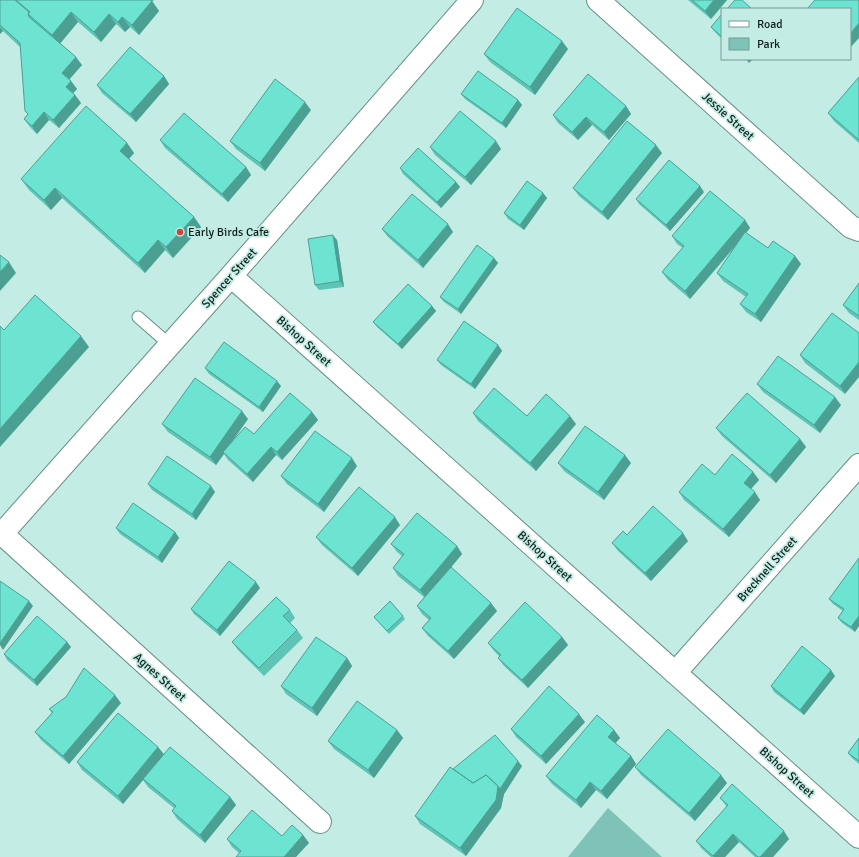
<svg xmlns="http://www.w3.org/2000/svg" width="859" height="857" font-family="Signika,sans-serif">
<rect width="100%" height="100%" fill="#c2ece4"/>
<path fill="#7fc3b8" d="M608 808 662 857H568Z"/>
<g fill="none" stroke-linecap="round" stroke-linejoin="round">
<g stroke="#688f88" stroke-width="13">
<path id="service" d="M138 317 170 345"/>
</g>
<g stroke="#688f88" stroke-width="24">
<path id="minor" d="M598 0 851 227 859 230
M231 276 859 837
M0 532 320 822
M0 536 231 276 472 0
M675 673 859 465"/>
</g>
<use href="#service" stroke="#fff" stroke-width="11"/>
<use href="#minor" stroke="#fff" stroke-width="22"/>
</g>
<path fill="#5ec4b5" d="M0 0H154L152 1 159 11 139 35 130 27 125 32 116 24 101 42 78 22 60 43 82 65 69 79 77 89 73 93 75 95 81 103 59 128 49 120 37 134 30 127 24 119 28 114 20 47 3 31 0 34Z
M688 0H727L711 19Z
M722 14V39L715 32 711 27Z
M568 49 535 95 490 62 484 54Z
M164 76 169 84 136 122 102 93 97 85Z
M859 77V143L834 121 828 113Z
M461 94 518 100 522 105 506 128 465 99Z
M626 106 631 114 609 140 592 125 578 140 558 123 553 115Z
M311 110 265 171 236 149 230 141Z
M160 140 246 167 251 175 228 202 165 148Z
M127 143 134 153 129 159 194 217 201 227 173 258 165 250 145 273 62 198 51 210 29 190 21 179Z
M430 147 501 149 471 185 435 155Z
M662 153 608 220 579 196 573 188Z
M400 168 456 182 460 187 441 208 403 174Z
M704 192 670 231 639 204 636 199Z
M543 193 547 198 524 230 508 219 504 213Z
M745 220 750 228 746 233 768 248 795 256 801 264 761 322 746 312 740 304 746 297 723 281 717 273 734 248 690 299 668 280 662 272 683 248 677 244 672 236Z
M382 229 453 232 423 268 388 237Z
M337 240 344 287 319 290 315 285Z
M494 258 498 263 461 314 444 302 440 297Z
M859 283V320L849 313 843 305Z
M432 306 436 311 402 349 377 327 373 322Z
M832 313 845 394 805 363 800 355Z
M498 345 502 351 475 389 441 365 437 360Z
M205 368 281 386 263 412 209 374Z
M757 384 841 405 820 433 763 392Z
M312 412 318 420 282 460 276 455 253 482 228 460 224 454 216 465 168 432 162 424 248 419 232 441 254 434Z
M473 413 527 416 576 424 536 471 478 421Z
M716 428 800 439 806 447 776 483 722 436Z
M558 463H631L604 500 564 471Z
M357 466 324 512 287 484 281 476Z
M753 472 759 480 751 489 760 500 729 537 684 500 679 492 715 475Z
M148 484 215 492 196 520 152 490Z
M400 525 358 576 322 545 316 537Z
M116 528 175 532 179 538 162 563 120 534Z
M688 541 651 581 618 551 612 543Z
M391 544 457 546 462 554 451 567 497 611 454 659 428 636 422 628 429 620 422 614 417 606 424 597 398 576 393 568 402 556 397 552Z
M859 558 855 632 842 623 838 618 843 611 833 604 829 599Z
M260 588 220 636 194 614 191 609Z
M290 610 295 618 290 623 297 630 303 638 264 676 238 650 232 642Z
M403 616 405 619 389 634 374 617Z
M562 637 568 645 528 688 504 666 498 658 499 656 494 651 488 643Z
M67 642 71 647 37 686 7 660 4 654Z
M347 658 352 666 317 716 286 694 281 686Z
M835 676 804 715 774 692 771 686Z
M121 703 69 764 41 740 35 732 52 713 49 709Z
M585 722 546 764 516 737 511 729Z
M397 730 403 738 374 778 334 749 328 741Z
M614 730 620 738 615 743 631 756 636 764 607 799 596 790 581 808 552 784 546 776Z
M859 738V764L852 758 848 753Z
M158 747 164 754 230 797 236 805 205 843 177 819 172 811 174 808 148 787 143 780 123 804 82 770 77 762Z
M522 766 504 794 501 808 466 856 420 824 415 816 452 769Z
M635 767 727 783 695 821 641 775Z
M720 798 789 839 773 857H755L739 842 725 857H711L702 849 696 841 727 807Z
M303 835 309 843 239 853 232 847 227 839Z"/>
<path fill="#4ca093" d="M148 0H154L152 1 159 11 139 35 132 25Z
M714 0H727L711 19 705 11Z
M71 12 78 22 59 45 52 35Z
M109 14 116 24 101 42 94 32Z
M122 17 130 27 125 32 118 22Z
M859 23V38L850 48V34Z
M0 27 3 31 0 34Z
M562 41 568 49 535 95 530 87Z
M76 57 82 65 68 81 62 73Z
M746 59H753L749 63Z
M164 76 169 84 136 122 130 114Z
M71 81 77 89 71 95 66 87Z
M75 95 81 103 59 128 53 120Z
M518 100 522 105 506 128 502 123Z
M305 102 311 110 265 171 260 163Z
M626 106 631 114 609 140 604 132Z
M44 112 49 120 37 134 32 126Z
M586 117 592 125 578 140 572 132Z
M496 141 501 149 471 185 465 177Z
M127 143 134 153 127 161 120 151Z
M656 145 662 153 608 220 602 212Z
M246 167 251 175 228 202 222 194Z
M456 182 460 187 441 208 437 202Z
M700 186 704 192 670 231 666 225Z
M55 188 62 198 51 210 44 200Z
M543 193 547 198 524 230 520 225Z
M194 217 201 227 173 258 166 247Z
M745 220 750 228 690 299 685 291Z
M448 224 453 232 423 268 418 260Z
M333 235 337 240 344 287 340 281Z
M158 240 165 250 145 273 138 263Z
M795 256 801 264 761 322 755 314Z
M494 258 498 263 461 314 458 309Z
M9 262 16 273 0 291V272Z
M432 306 436 311 402 349 398 344Z
M81 336 89 347 0 447V429Z
M498 345 502 351 475 389 471 384Z
M859 362V377L845 394 840 386Z
M277 381 281 386 263 412 259 407Z
M835 397 841 405 820 433 814 425Z
M242 411 248 419 224 453 223 452 224 454 216 465 210 457Z
M312 412 318 420 282 460 277 452Z
M570 416 576 424 536 471 530 463Z
M800 439 806 447 776 483 770 475Z
M271 447 276 455 253 482 247 474Z
M625 455 631 463 604 500 598 492Z
M352 458 357 466 324 512 318 504Z
M753 472 759 480 749 491 744 483Z
M211 486 215 492 196 520 192 514Z
M755 492 760 500 729 537 723 529Z
M395 517 400 525 358 576 352 568Z
M175 532 179 538 162 563 158 557Z
M683 533 688 541 651 581 645 573Z
M457 546 462 554 426 598 420 590Z
M256 582 260 588 220 636 217 630Z
M29 601 33 606 3 650 0 645V643Z
M491 603 497 611 454 659 448 651Z
M859 616V626L855 632 851 627Z
M562 637 568 645 528 688 522 680Z
M67 642 71 647 37 686 34 680Z
M347 658 352 666 317 716 312 708Z
M831 670 835 676 804 715 800 710Z
M115 695 121 703 69 764 63 756Z
M579 714 585 722 546 764 541 756Z
M397 730 403 738 374 778 368 770Z
M614 730 620 738 614 745 608 737Z
M158 747 164 755 123 804 118 796Z
M631 756 636 764 607 799 601 791Z
M518 761 522 766 504 794 500 789Z
M721 775 727 783 695 821 689 813Z
M590 782 596 790 581 808 576 800Z
M498 786 504 794 501 808 466 856 460 848Z
M230 797 236 805 205 843 200 835Z
M784 831 789 839 773 857H760Z
M733 834 739 842 725 857H714L713 856Z
M303 835 309 843 296 857H284Z"/>
<path fill="#6de4d2" stroke="#4ca093" d="M0 0H15L29 12 28 14 29 17 76 57 62 73 71 81 66 87 75 95 53 120 44 112 32 126 24 119 28 114 25 111 20 43 0 25Z
M16 0H151L152 1 132 25 122 17 118 22 109 14 94 32 71 12 52 35 28 14 30 12Z
M692 0H714L705 11Z
M735 0H742L752 9H727Z
M815 0H859V23L850 34V9H807Z
M517 8 562 41 530 87 484 54Z
M722 14V37L711 27Z
M130 47 164 76 130 114 97 85Z
M478 71 518 100 502 123 461 94Z
M588 74 626 106 604 132 586 117 572 132 553 115Z
M859 77V140L828 113Z
M275 79 305 102 260 163 230 141Z
M86 106 127 143 120 151 194 217 166 247 158 240 138 263 55 188 44 200 21 179Z
M460 111 496 141 465 177 430 147Z
M184 113 246 167 222 194 160 140Z
M627 121 656 145 602 212 573 188Z
M418 148 456 182 437 202 400 168Z
M669 160 700 186 666 225 636 199Z
M527 181 543 193 520 225 504 213Z
M710 191 745 220 685 291 662 272 684 246 672 236Z
M412 194 448 224 418 260 382 229Z
M745 232 768 248 773 241 795 256 755 314 740 304 748 294 717 273Z
M333 235 340 281 315 285 308 239Z
M477 245 494 258 458 309 440 297Z
M0 255 9 262 0 272Z
M859 283V316L843 305Z
M408 284 432 306 398 344 373 322Z
M35 295 81 336 0 429V326L4 330Z
M832 313 859 333V362L840 386 800 355Z
M464 321 498 345 471 384 437 360Z
M224 342 277 381 259 407 205 368Z
M778 356 835 397 814 425 757 384Z
M195 378 242 411 210 457 162 424Z
M494 388 527 416 546 394 570 416 530 463 473 413Z
M290 393 312 412 277 452 271 447 247 474 223 452 245 427 254 434Z
M747 393 800 439 770 475 716 428Z
M585 426 625 455 598 492 558 463Z
M315 431 352 458 318 504 281 476Z
M732 454 753 472 744 483 755 492 723 529 679 492 702 464 715 475Z
M167 456 211 486 192 514 148 484Z
M359 487 395 517 352 568 316 537Z
M133 503 175 532 158 557 116 528Z
M653 506 683 533 645 573 612 543 623 531 627 535Z
M417 513 457 546 420 590 393 568 404 554 391 544Z
M859 558V616L851 627 838 618 844 609 829 599Z
M229 561 256 582 217 630 191 609Z
M451 567 491 603 448 651 422 628 431 618 417 606Z
M0 581 29 601 0 643Z
M276 597 290 610 283 616 297 630 259 668 232 642Z
M390 601 403 616 387 631 374 617Z
M525 602 562 637 522 680 498 658 501 655 488 643Z
M37 616 67 642 34 680 4 654Z
M316 637 347 658 312 708 281 686Z
M802 646 831 670 800 710 771 686Z
M84 668 115 695 63 756 35 732 53 712 49 709 66 697Z
M549 686 579 714 541 756 511 729Z
M357 701 397 730 368 770 328 741Z
M118 713 158 747 118 796 77 762Z
M597 715 614 730 608 737 631 756 601 791 590 782 576 800 546 776Z
M668 729 721 775 689 813 635 767Z
M495 735 518 761 500 789 498 786 486 775 473 783 453 769Z
M859 738V761L848 753Z
M170 747 230 797 200 835 172 811 176 806 143 779Z
M450 767 473 783 486 775 498 786 496 800 460 848 415 816Z
M732 784 784 831 760 857H758L733 834 713 856 696 841 728 805 720 798Z
M252 810 282 836 292 825 303 835 284 857H236L241 851 227 839Z"/>
<circle fill="#d14240" stroke="#c2ece4" stroke-width="1.5" cx="180" cy="232" r="4"/>
<g text-anchor="middle" stroke-width="3.5" stroke-linejoin="round" paint-order="stroke">
<g font-size="12" fill="#0f1f1c" stroke="#c2ece4">
<text transform="translate(728 116) rotate(42)" y="4">Jessie Street</text>
<text transform="translate(229 278) rotate(-48)" y="4">Spencer Street</text>
<text transform="translate(304 341) rotate(42)" y="4">Bishop Street</text>
<text transform="translate(545 556) rotate(42)" y="4">Bishop Street</text>
<text transform="translate(767 569) rotate(-48)" y="4">Brecknell Street</text>
<text transform="translate(160 677) rotate(42)" y="4">Agnes Street</text>
<text transform="translate(787 772) rotate(42)" y="4">Bishop Street</text>
</g>
<g font-size="12" fill="#0f1f1c" stroke="#c2ece4" text-anchor="start">
<text x="188" y="236">Early Birds Cafe</text>
</g>
</g>
<rect x="721" y="8" width="130" height="52" fill="#c2ece4" stroke="#7a9a94"/>
<rect x="729" y="21" width="20" height="6" fill="#ffffff" stroke="#7a9a94"/>
<text x="757" y="28" font-size="12" fill="#0f1f1c">Road</text>
<rect x="729" y="38" width="20" height="12" fill="#7fc3b8" stroke="#7a9a94"/>
<text x="757" y="48" font-size="12" fill="#0f1f1c">Park</text>
</svg>
